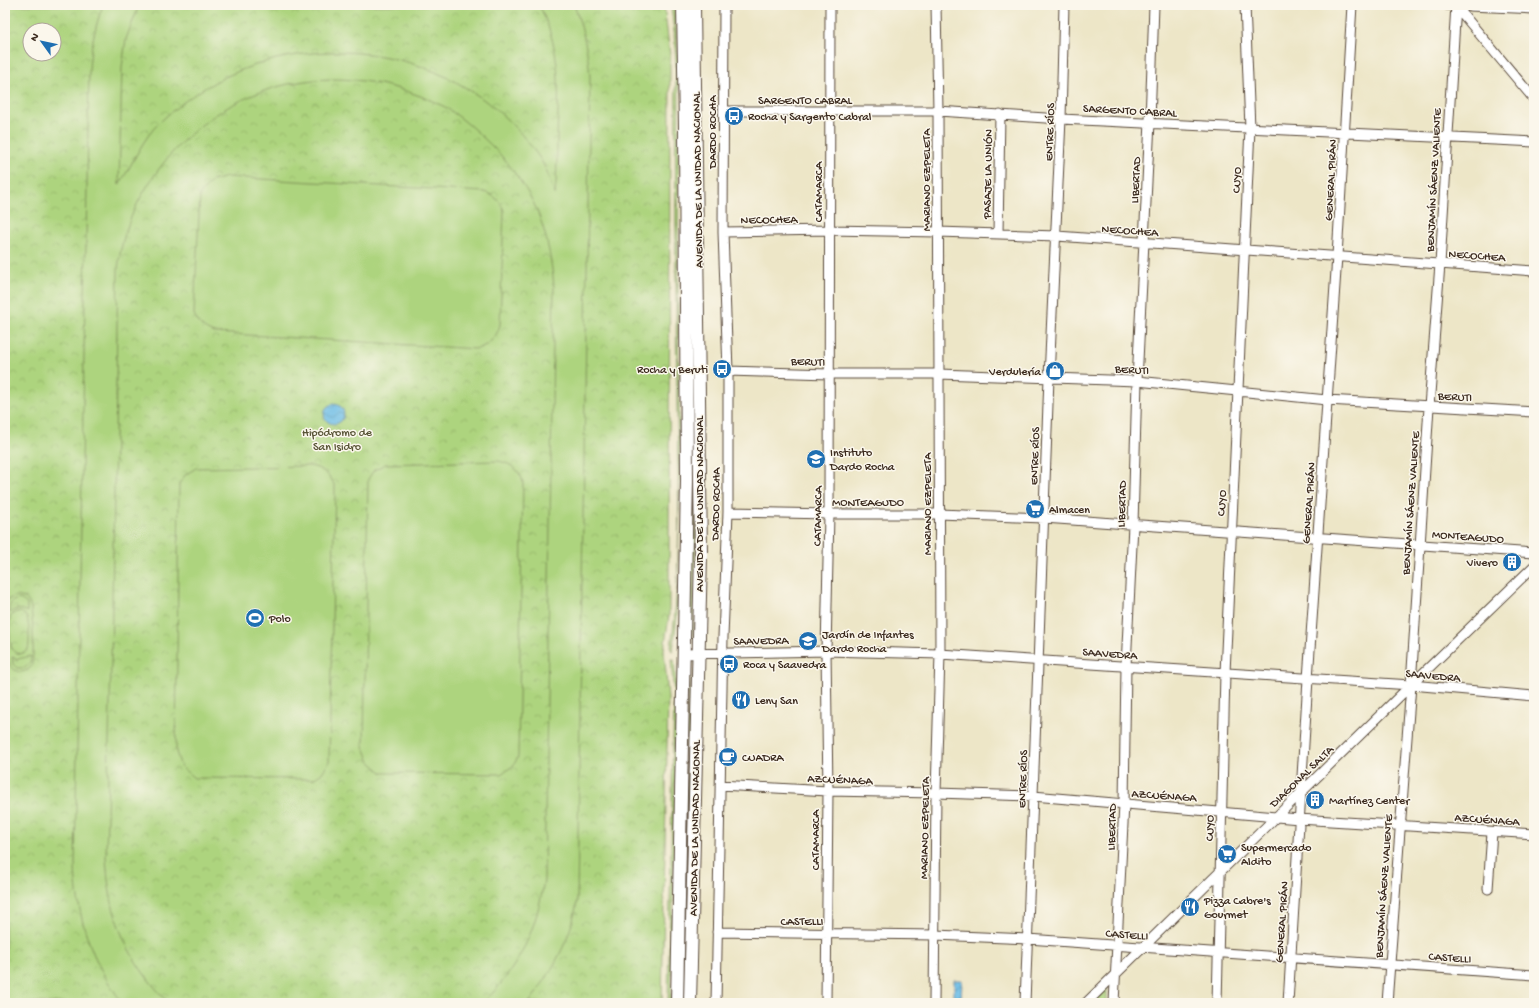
<svg xmlns="http://www.w3.org/2000/svg" width="1539" height="1008" font-family="'Gochi Hand',sans-serif">
<defs>
<pattern id="grass-tufts" width="24" height="20" patternUnits="userSpaceOnUse"><rect width="24" height="20" fill="#add47e"/><path d="M3 7l-1-3M5 7V3M7 7l1-3M15 17l-1-3M17 17v-4M19 17l1-3" fill="none" stroke="#96b66c"/></pattern>
<pattern id="park-crowns" width="20" height="18" patternUnits="userSpaceOnUse"><rect width="20" height="18" fill="#add47e"/><path d="M2 6a3 3 0 1 1 6 0M12 15a3 3 0 1 1 6 0" fill="none" stroke="#96b66c"/></pattern>
<pattern id="water-waves" width="16" height="10" patternUnits="userSpaceOnUse"><rect width="16" height="10" fill="#6abce6"/><path d="M0 5q4-4 8 0t8 0" fill="none" stroke="#5899ba"/></pattern>
</defs>
<rect width="100%" height="100%" fill="#fbf7ec"/>
<filter id="ink" filterUnits="userSpaceOnUse"><feTurbulence type="fractalNoise" baseFrequency=".025" numOctaves="2"/><feDisplacementMap in="SourceGraphic" scale="8" xChannelSelector="R" yChannelSelector="G"/><feConvolveMatrix kernelMatrix="1 2 1 2 8 2 1 2 1" color-interpolation-filters="sRGB"/></filter>
<filter id="wash" filterUnits="userSpaceOnUse"><feTurbulence type="fractalNoise" baseFrequency=".012" numOctaves="4" result="noise"/><feDisplacementMap in="SourceGraphic" scale="16" xChannelSelector="R" yChannelSelector="G"/><feGaussianBlur stdDeviation="0.9" result="paint"/><feColorMatrix in="noise" values="0 0 0 0 0 0 0 0 0 0 0 0 0 0 0 0 0 1.4 0 .05"/><feComposite in="paint" operator="in"/></filter>
<g filter="url(#wash)">
<rect width="100%" height="100%" fill="#ede6c7"/>
<path fill="url(#grass-tufts)" stroke="#747f4e" d="M671 5H674L679 64 678 305 680 477 677 617 673 651 671 650V647C682 569 678 489 677 411 676 295 675 180 676 64L674 31Z
M689 5 697 483 693 637 692 638 689 612Z
M671 659H674L677 694 671 1003H668L674 694Z
M689 677 692 699 686 1003H680Z"/>
<path fill="url(#park-crowns)" stroke="#747f4e" fill-rule="evenodd" d="M5 5H664L670 55 669 616 664 650 668 698 662 1003H5ZM30 30H54V54H30Z
M1107 988V1003H1092Z"/>
<path fill="#add47e" stroke="#747f4e" fill-rule="evenodd" d="M103 5H139L126 39 122 67 119 185C133 164 142 139 160 122 269 18 452 30 539 157 547 169 550 182 555 195 557 176 557 156 557 137 559 88 562 51 539 5H574C583 29 588 51 590 77L577 901C572 938 551 973 529 1003H483C519 968 537 929 544 880L554 286C551 257 546 228 533 202 523 183 511 167 497 151 481 135 464 119 445 107 430 99 413 93 396 88 307 62 214 94 159 169 137 199 121 232 118 270L111 663 106 856C109 917 126 959 169 1003H123C91 963 76 915 75 864L89 72C90 48 95 27 103 5Z
M227 177 484 192C494 195 501 201 504 211L500 325C497 337 489 345 477 349L215 333C204 330 198 324 194 314L200 194 212 181Z
M498 461C511 463 520 470 523 482L518 757 513 766 501 774 383 773 370 762 364 747 368 479 374 470 385 464Z
M310 466C322 468 331 475 335 487L329 762 321 774 313 779 194 778 181 767 176 752 179 484 185 475 196 468Z
M16 596 25 598C27 600 29 602 30 605 33 614 35 660 31 667 28 670 24 672 20 672 15 671 10 667 9 662 5 653 5 614 6 603L9 599ZM18 599 22 600 27 604V612C20 608 16 609 9 613 9 606 10 601 18 599ZM16 612C20 612 23 612 25 615 30 619 30 643 28 649 26 652 24 653 20 654 17 653 14 652 12 649 10 645 8 620 11 616 12 614 14 614 16 612ZM31 656 30 663 25 668H17L13 664 12 657 18 659Z"/>
<path fill="url(#water-waves)" stroke="#527382" d="M324 414a10 10 0 1 1 20 0a10 10 0 1 1-20 0Z
M954 980H962L961 1003H954Z"/>
</g>
<g filter="url(#ink)">
<g fill="none" stroke-linecap="round" stroke-linejoin="round">
<g stroke="#564637" stroke-width="11">
<path id="street" d="M1447 5 1534 9
M1456 6 1534 99
M724 111H938L1061 119 1534 142
M723 232 830 230 938 232 1057 236 1534 271
M998 234 1000 114
M728 371 829 374H939L1137 381 1327 400 1534 412
M728 512 829 514H939L1044 518 1534 553
M684 654 826 651 940 654 1411 685 1534 696
M720 785 828 791 936 793 1033 796 1299 819 1534 834
M1488 889 1492 832
M717 932 935 935 1028 939 1534 975
M716 1003 723 637 728 512V371L723 232 724 5
M826 1003 828 791 826 651 829 514 830 5
M934 1003 936 793 940 654 938 111 936 5
M1025 1003 1049 378 1061 119 1064 5
M1086 1003 1411 685 1534 566
M1114 1003 1124 804 1126 666 1133 525 1137 381 1150 122 1154 5
M1217 1003 1225 673 1250 128 1245 5
M1288 1003 1308 679 1337 256 1352 5
M1387 1003 1411 685 1429 407 1440 264 1456 5"/>
</g>
<g stroke="#564637" stroke-width="14">
<path id="secondary" d="M677 1003 687 481 685 127 683 5
M690 1003 701 555 694 5"/>
</g>
<use href="#street" stroke="#fff" stroke-width="9"/>
<use href="#secondary" stroke="#fff" stroke-width="12"/>
</g>
</g>
<defs>
<g id="bus-disc" transform="scale(1)"><circle r="9.5" fill="#1f6fb2" stroke="#fbf7ec"/><path d="M-5-6H5V4H4V6H2V4H-2V6H-4V4H-5ZM-3.5-4V0h7V-4ZM-3.5 1.2v1.5H-2V1.2ZM2 1.2v1.5H3.5V1.2Z" fill="#fff"/></g>
<g id="shop-disc" transform="scale(1)"><circle r="9.5" fill="#1f6fb2" stroke="#fbf7ec"/><path d="M-5-2.5h2.3a2.7 3.5 0 0 1 5.4 0H5L5.5 6h-11ZM-1.5-2.5h3a1.5 2.3 0 0 0-3 0Z" fill="#fff"/></g>
<g id="school-disc" transform="scale(1)"><circle r="9.5" fill="#1f6fb2" stroke="#fbf7ec"/><path d="M0-5L7-2L0 1L-7-2ZM-4 1L0 2.5L4 1V4Q0 6-4 4Z" fill="#fff"/></g>
<g id="supermarket-disc" transform="scale(1)"><circle r="9.5" fill="#1f6fb2" stroke="#fbf7ec"/><path d="M-6-5.5h2.5l.6 2H6L4.5 2H-2.5L-4.4-4H-6ZM-1.5 3.2a1.3 1.3 0 1 0 .1 0ZM3 3.2a1.3 1.3 0 1 0 .1 0Z" fill="#fff"/></g>
<g id="building-disc" transform="scale(1)"><circle r="9.5" fill="#1f6fb2" stroke="#fbf7ec"/><path d="M-4-6H4V6H1V3H-1V6H-4ZM-2.5-4.3h1.7v1.8h-1.7ZM.8-4.3h1.7v1.8H.8ZM-2.5-1h1.7V.8h-1.7ZM.8-1h1.7V.8H.8Z" fill="#fff"/></g>
<g id="stadium-disc" transform="scale(1)"><circle r="9.5" fill="#1f6fb2" stroke="#fbf7ec"/><path d="M0-5a6.5 5 0 1 0 0 10a6.5 5 0 1 0 0-10ZM-3.5-1.8h7v3.6h-7Z" fill="#fff"/></g>
<g id="restaurant-disc" transform="scale(1)"><circle r="9.5" fill="#1f6fb2" stroke="#fbf7ec"/><path d="M-5-6h1v4h1v-4h1v4h1v-4h1v5L-1.5 .5V6h-2V.5L-5-1ZM5-6V6H3V1.5H1.5Q1.5-4 5-6Z" fill="#fff"/></g>
<g id="cafe-disc" transform="scale(1)"><circle r="9.5" fill="#1f6fb2" stroke="#fbf7ec"/><path d="M-5.5-4.5H6V0H3Q3 3.5 0 3.5H-2.5Q-5.5 3.5-5.5 0ZM3-3.2v2h1.7v-2ZM-6 4.5H4V6H-6Z" fill="#fff"/></g>
</defs>
<g fill-rule="evenodd">
<use href="#bus-disc" x="734" y="116"/>
<use href="#bus-disc" x="722" y="369"/>
<use href="#shop-disc" x="1055" y="371"/>
<use href="#school-disc" x="816" y="459"/>
<use href="#supermarket-disc" x="1035" y="509"/>
<use href="#building-disc" x="1512" y="562"/>
<use href="#stadium-disc" x="255" y="618"/>
<use href="#school-disc" x="808" y="641"/>
<use href="#bus-disc" x="729" y="664"/>
<use href="#restaurant-disc" x="741" y="700"/>
<use href="#cafe-disc" x="728" y="757"/>
<use href="#building-disc" x="1315" y="800"/>
<use href="#supermarket-disc" x="1227" y="854"/>
<use href="#restaurant-disc" x="1190" y="907"/>
</g>
<g text-anchor="middle" stroke-width="3" stroke-linejoin="round" paint-order="stroke">
<g font-size="12" fill="#3b2a1e" stroke="#fbf7ec">
<text x="805" y="104">SARGENTO CABRAL</text>
<text transform="translate(1130 110) rotate(3)" y="4">SARGENTO CABRAL</text>
<text transform="translate(712 132) rotate(-90)" y="4">DARDO ROCHA</text>
<text transform="translate(1049 132) rotate(-88)" y="4">ENTRE RÍOS</text>
<text transform="translate(987 174) rotate(-89)" y="4">PASAJE LA UNIÓN</text>
<text transform="translate(697 180) rotate(-91)" y="4">AVENIDA DE LA UNIDAD NACIONAL</text>
<text transform="translate(926 180) rotate(-90)" y="4">MARIANO EZPELETA</text>
<text transform="translate(1135 180) rotate(-87)" y="4">LIBERTAD</text>
<text transform="translate(1236 180) rotate(-88)" y="4">CUYO</text>
<text transform="translate(1330 180) rotate(-87)" y="4">GENERAL PIRÁN</text>
<text transform="translate(1433 180) rotate(-87)" y="4">BENJAMÍN SÁENZ VALIENTE</text>
<text transform="translate(818 192) rotate(-90)" y="4">CATAMARCA</text>
<text transform="translate(769 219) rotate(-1)" y="4">NECOCHEA</text>
<text transform="translate(1130 230) rotate(4)" y="4">NECOCHEA</text>
<text transform="translate(1477 255) rotate(4)" y="4">NECOCHEA</text>
<text transform="translate(808 361) rotate(2)" y="4">BERUTI</text>
<text transform="translate(1132 369) rotate(3)" y="4">BERUTI</text>
<text transform="translate(1455 396) rotate(3)" y="4">BERUTI</text>
<text transform="translate(1034 456) rotate(-88)" y="4">ENTRE RÍOS</text>
<text x="868" y="506">MONTEAGUDO</text>
<text transform="translate(1221 503) rotate(-87)" y="4">CUYO</text>
<text transform="translate(1308 503) rotate(-86)" y="4">GENERAL PIRÁN</text>
<text transform="translate(1410 503) rotate(-86)" y="4">BENJAMÍN SÁENZ VALIENTE</text>
<text transform="translate(699 504) rotate(-90)" y="4">AVENIDA DE LA UNIDAD NACIONAL</text>
<text transform="translate(715 504) rotate(-89)" y="4">DARDO ROCHA</text>
<text transform="translate(927 504) rotate(-90)" y="4">MARIANO EZPELETA</text>
<text transform="translate(1121 504) rotate(-88)" y="4">LIBERTAD</text>
<text transform="translate(817 516) rotate(-89)" y="4">CATAMARCA</text>
<text transform="translate(1468 536) rotate(4)" y="4">MONTEAGUDO</text>
<text transform="translate(761 640) rotate(-1)" y="4">SAAVEDRA</text>
<text transform="translate(1110 653) rotate(4)" y="4">SAAVEDRA</text>
<text transform="translate(1433 675) rotate(5)" y="4">SAAVEDRA</text>
<text transform="translate(1301 776) rotate(-44)" y="4">DIAGONAL SALTA</text>
<text transform="translate(840 779) rotate(2)" y="4">AZCUÉNAGA</text>
<text transform="translate(1022 779) rotate(-88)" y="4">ENTRE RÍOS</text>
<text transform="translate(1164 795) rotate(4)" y="4">AZCUÉNAGA</text>
<text transform="translate(1487 819) rotate(4)" y="4">AZCUÉNAGA</text>
<text transform="translate(1111 827) rotate(-88)" y="4">LIBERTAD</text>
<text transform="translate(694 828) rotate(-89)" y="4">AVENIDA DE LA UNIDAD NACIONAL</text>
<text transform="translate(924 828) rotate(-89)" y="4">MARIANO EZPELETA</text>
<text transform="translate(1209 828) rotate(-89)" y="4">CUYO</text>
<text transform="translate(815 840) rotate(-90)" y="4">CATAMARCA</text>
<text transform="translate(1383 886) rotate(-86)" y="4">BENJAMÍN SÁENZ VALIENTE</text>
<text x="802" y="925">CASTELLI</text>
<text transform="translate(1281 922) rotate(-86)" y="4">GENERAL PIRÁN</text>
<text transform="translate(1127 934) rotate(4)" y="4">CASTELLI</text>
<text transform="translate(1450 957) rotate(4)" y="4">CASTELLI</text>
</g>
<g font-size="12" fill="#3b2a1e" stroke="#fbf7ec" text-anchor="start">
<text x="748" y="120">Rocha y Sargento Cabral</text>
<text x="708" y="373" text-anchor="end">Rocha y Beruti</text>
<text x="1041" y="375" text-anchor="end">Verdulería</text>
<text x="830" y="456">Instituto<tspan x="830" dy="14">Dardo Rocha</tspan></text>
<text x="1049" y="513">Almacen</text>
<text x="1498" y="566" text-anchor="end">Vivero</text>
<text x="269" y="622">Polo</text>
<text x="822" y="638">Jardín de Infantes<tspan x="822" dy="14">Dardo Rocha</tspan></text>
<text x="743" y="668">Roca y Saavedra</text>
<text x="755" y="704">Leny San</text>
<text x="742" y="761">CUADRA</text>
<text x="1329" y="804">Martínez Center</text>
<text x="1241" y="851">Supermercado<tspan x="1241" dy="14">Aldito</tspan></text>
<text x="1204" y="904">Pizza Cabre's<tspan x="1204" dy="14">Gourmet</tspan></text>
</g>
<g font-size="12" fill="#585436" stroke="#fbf7ec">
<text x="337" y="436">Hipódromo de<tspan x="337" dy="14">San Isidro</tspan></text>
</g>
</g>
<rect width="1539" height="1008" fill="none" stroke="#fbf7ec" stroke-width="20"/>
<g transform="translate(42 42) rotate(303)"><circle r="19" fill="#fbf7ec" stroke="#aea59a"/>
<path d="M0-3L7 15L0 10L-7 15Z" fill="#1f6fb2"/>
<text y="-6" font-size="11" font-weight="bold" text-anchor="middle" fill="#3b2a1e">N</text>
</g>
</svg>
